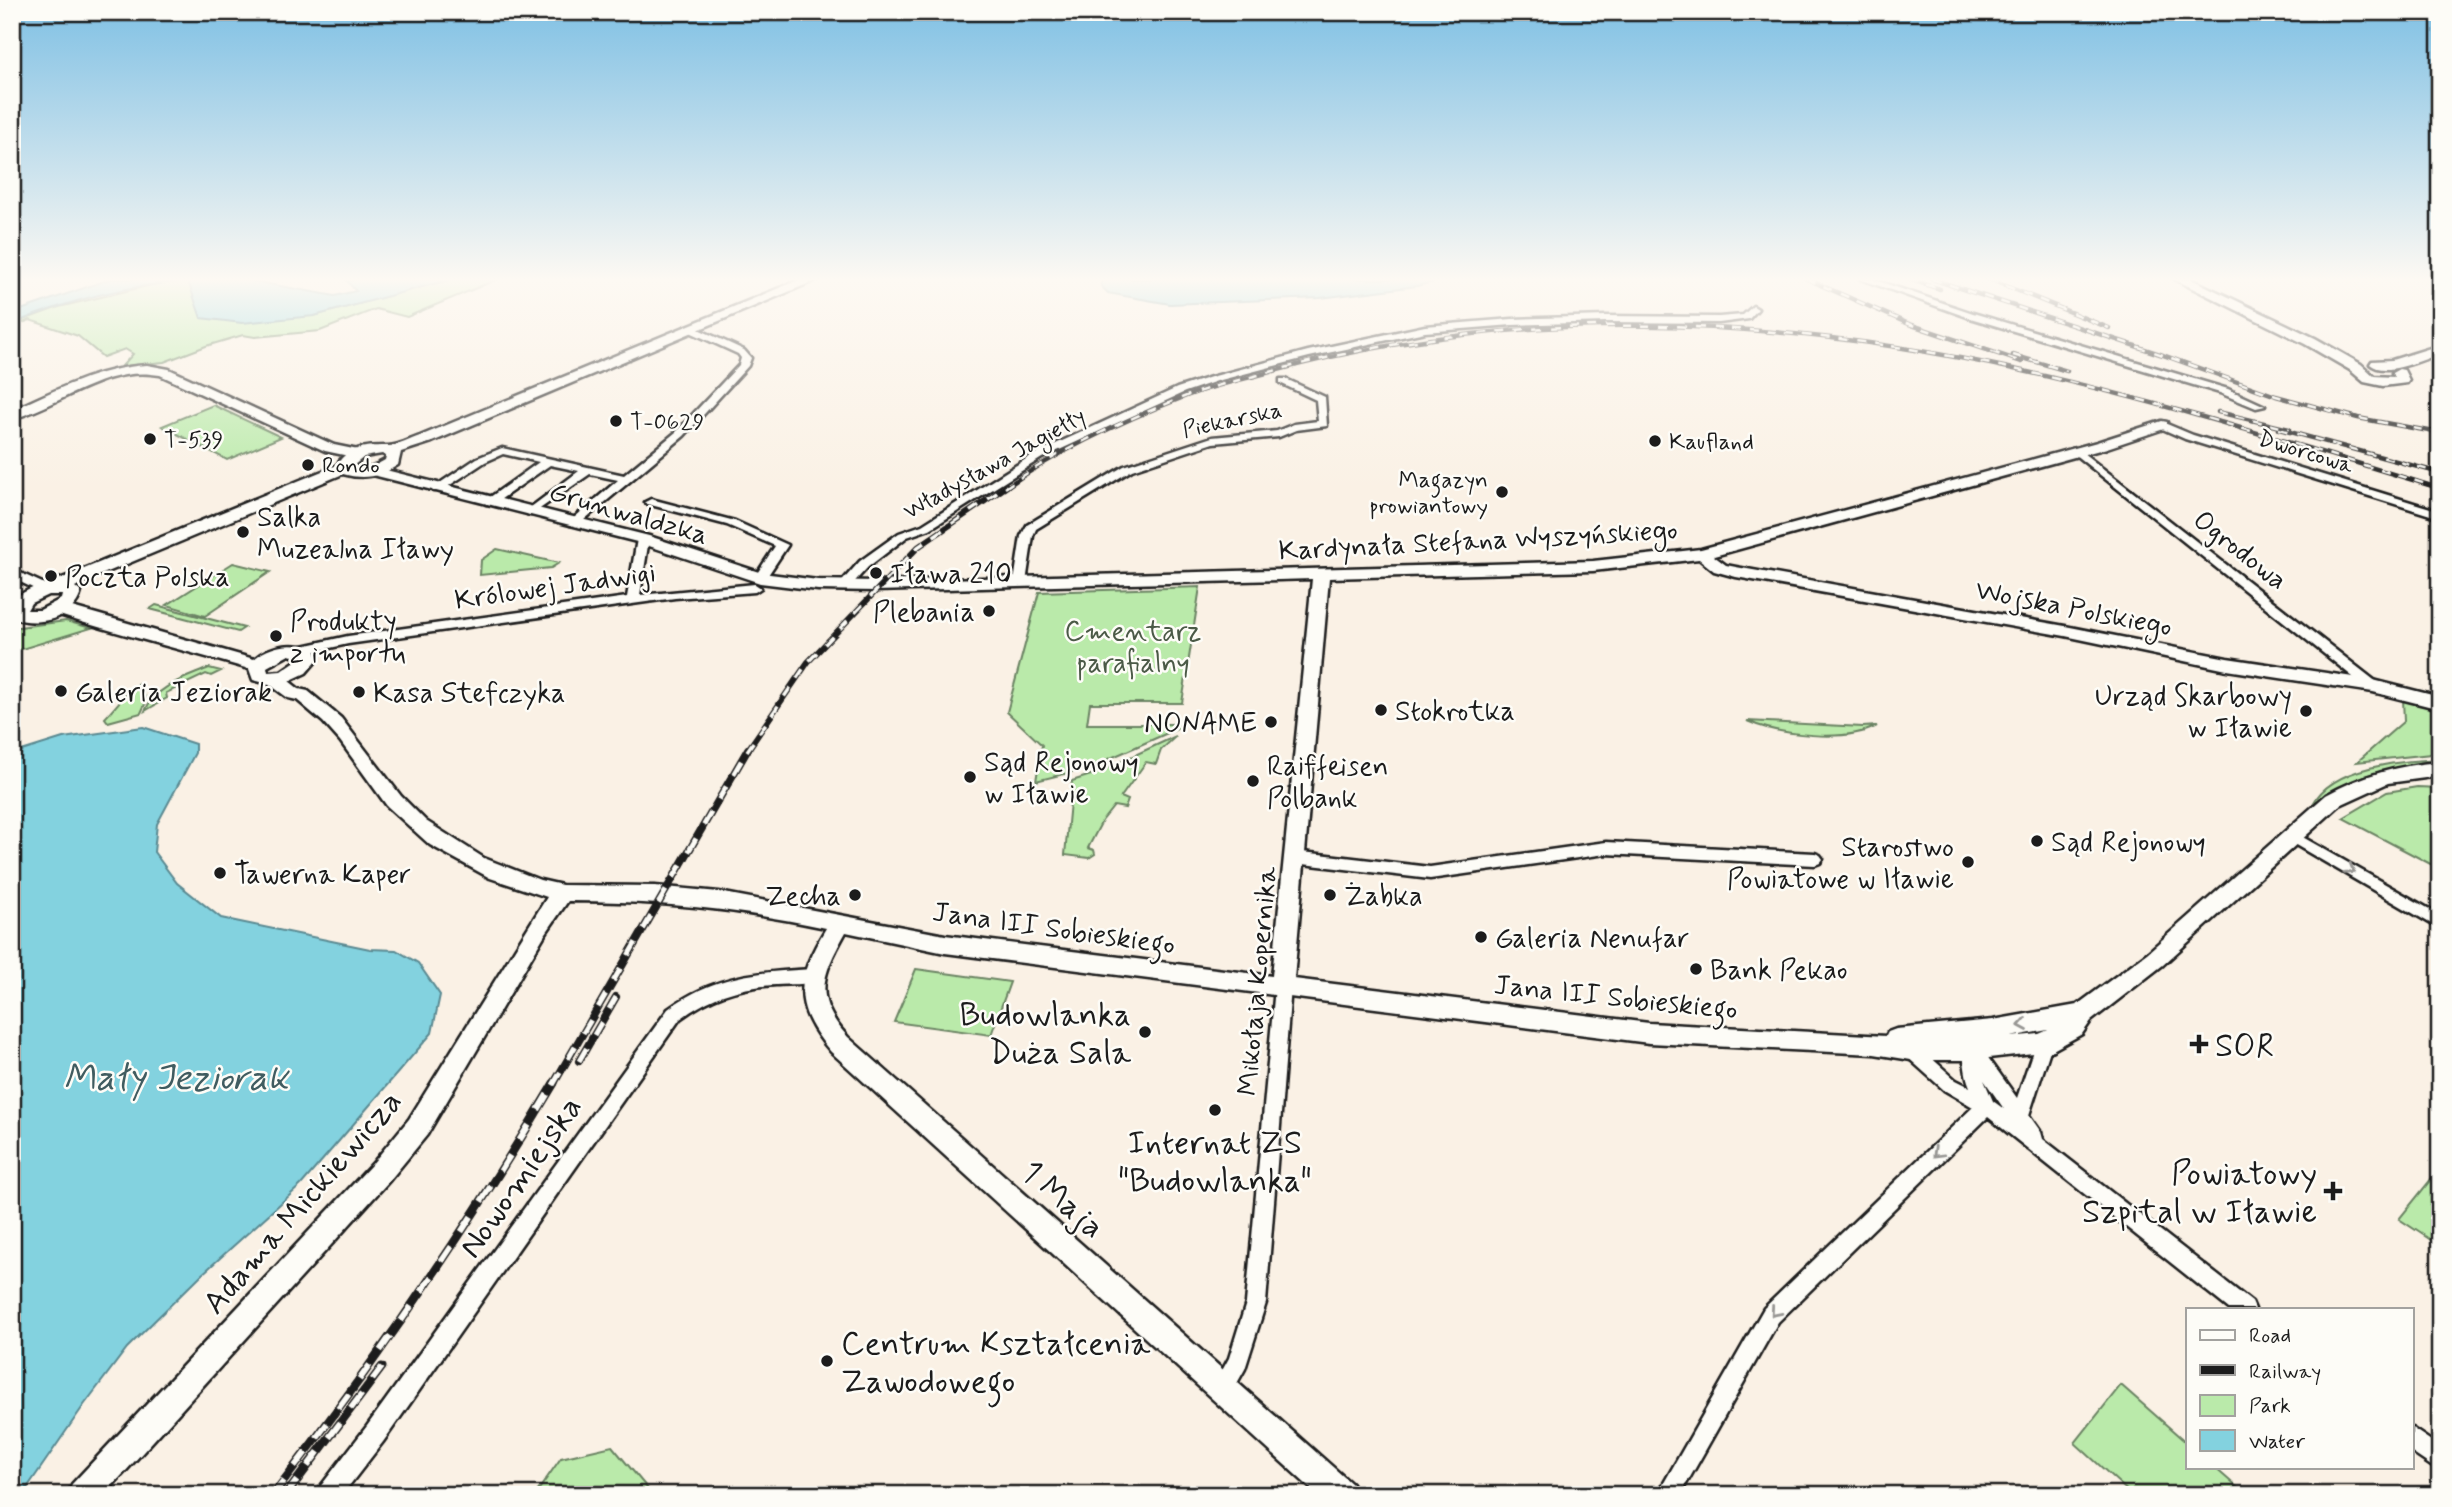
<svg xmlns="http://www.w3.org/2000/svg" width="2452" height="1507" font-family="Mynerve,sans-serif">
<rect width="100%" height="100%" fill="#faf1e5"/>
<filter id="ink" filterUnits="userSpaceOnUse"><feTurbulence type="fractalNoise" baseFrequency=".0143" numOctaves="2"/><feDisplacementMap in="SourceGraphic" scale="14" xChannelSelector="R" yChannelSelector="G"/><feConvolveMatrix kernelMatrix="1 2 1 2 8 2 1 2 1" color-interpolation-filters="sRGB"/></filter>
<g filter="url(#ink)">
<path fill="#baeaaa" stroke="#6b8363" stroke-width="2" d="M451 279H498L407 317 376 309 320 331 255 337 243 335 206 346 164 362 122 366 133 354 125 349 103 357 78 336 30 320 12 327V324L59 307 160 283 188 281 314 316Z
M213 405 281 437 227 460 162 426Z
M497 549 559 563 551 568 480 575 481 560Z
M233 563 270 572 205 616 167 605Z
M1200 587 1182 703H1090L1087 724H1173L1177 719 1180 720 1179 728 1088 768 1036 781 1042 745 1007 712 1039 592Z
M156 605 244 628 238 632 150 609Z
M66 621 91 628 12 652V628Z
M209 668 221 671 211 676 206 674 166 693 167 698 145 711C155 686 186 678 209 668Z
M138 684 147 700 141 713 108 722 105 718C117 706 124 694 138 684Z
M2403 699 2440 710V753L2357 762 2404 721Z
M1747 721 1863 727 1877 726C1845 743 1779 735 1747 721Z
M1176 736 1161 750 1156 764 1146 762 1121 797 1128 800 1125 808 1114 806 1102 821 1088 848 1094 850 1095 854 1089 858 1065 855 1072 781 1094 774Z
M2440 759V763C2393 765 2350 775 2313 804 2332 766 2402 761 2440 759Z
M2417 787 2440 788V869L2343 818 2387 792Z
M916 969 1010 982 991 1035 894 1022Z
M2440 1168V1246L2399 1219Z
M2121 1385 2188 1444V1467H2214L2246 1495H2132L2075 1443Z
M612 1446 653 1495H535L561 1458Z"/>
<path fill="#83d2df" stroke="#5a8991" stroke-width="2" d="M110 279H242L335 296 356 291 347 281 356 279H452L314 316 242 323 201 318 188 281C128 285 67 301 12 324V313Z
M1101 279H1445L1417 286 1320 298 1170 304 1108 293 1101 286Z
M143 727 195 744V753L157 824 154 852 177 883 221 918 370 949 396 950 418 963 440 995 432 1033 301 1185 200 1276 127 1348 84 1405 22 1495H12V754L63 738Z"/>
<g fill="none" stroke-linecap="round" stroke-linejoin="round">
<g stroke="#1c1c1c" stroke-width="5">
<path id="minor" d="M1860 279H1872L1973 313 2228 389 2265 406 2256 408 2220 393 1967 317Z
M1753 306 1758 309 1749 319 1719 323 1606 322 1512 325 1425 332 1309 357 1217 381 1185 392 1042 458 930 529 907 537 868 567 847 590H839L837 587 860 561 899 533 922 525 1034 454 1177 388 1211 377 1308 351 1425 326 1512 319 1606 316 1719 317 1743 315Z
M690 328H696L744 350 751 358 748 366 684 436 578 525H570L568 523 618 480 590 474 531 515 527 514V510L579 471 550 465 494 504H486V500L539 462 503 454 485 462 441 491H433L431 489 477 458 502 448 624 475 676 432 739 365 741 358 738 354 690 332Z
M1280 379H1286L1325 397 1327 426 1296 430 1279 437 1213 443 1132 470 1036 529 1033 536 1026 582 1024 585H1016L1014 582 1021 536 1027 525 1124 466 1212 437 1277 431 1294 424 1318 421 1316 400 1280 383Z
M2162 422 2193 435 2440 511V518L2185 439 2158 427V423Z
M2078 449 2378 683 2380 686 2378 689H2368L2074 454V450Z
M651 499 735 521 788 545 764 581H756L754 578 775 546 727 525 647 504 645 502Z
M643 536 649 539 640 595 755 584 761 588 755 592 675 598 348 644 303 654 297 650 298 647 348 636 627 597 637 539Z
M12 569 51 587 53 590 51 593H43L12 578Z
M2292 831 2440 915V929L2287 840 2285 836 2287 832Z
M1606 842 1815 853 1820 855 1823 859 1820 863 1815 865 1606 854 1430 879 1294 863 1289 861 1286 857 1289 853 1294 851 1430 867Z
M813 969 819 971 821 976 819 981C805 985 790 984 776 985 738 987 710 997 680 1019L383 1442 342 1495H317L320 1487 367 1426 668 1009C715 975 757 972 813 969Z
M1283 980 1289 982 1291 987 1266 1303 1245 1369 1231 1394 1224 1398 1217 1394 1213 1387 1229 1358 1246 1303 1275 987 1277 982Z
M1968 1036 1974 1038 2017 1098 2037 1039 2043 1037 2049 1039 2052 1044 2029 1115 2041 1132 2043 1139 2252 1302 2255 1309H2229L1988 1117 1778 1322 1680 1495H1657L1764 1308 1973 1107 1944 1090 1905 1055 1902 1050 1905 1045 1911 1043 1917 1045 1956 1080 1970 1087C1963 1071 1966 1056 1959 1043L1962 1038ZM1984 1080 2004 1109 1993 1101Z
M2412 1428 2440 1447V1472L2412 1453Z"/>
</g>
<g stroke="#1c1c1c" stroke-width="5">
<path id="tertiary" d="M147 365 169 369 334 445 363 451 365 454 358 458 325 451 160 375C104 365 63 405 12 419V410C56 390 98 368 147 365Z
M2162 421 2167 422V428L2107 448 1714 556 1726 565 1736 567 2065 626 2227 658 2373 680 2440 697V709L2373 692 2227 670 2065 636 1736 577 1714 571 1699 559 1593 571 1329 578 1294 979 1649 1023 1886 1036 1888 1032 1896 1029 1993 1020 2077 1005 2147 953 2326 795C2362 775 2399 765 2440 762V776L2388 783 2340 805 2163 965 2091 1021 2082 1034 2051 1051 1971 1060H1911L1874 1054 1649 1043 945 953 846 932C822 975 812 997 848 1037L1352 1484 1356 1495H1318L831 1052C791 1005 796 978 826 928 737 909 659 901 568 901L544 936 427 1135 390 1180 104 1495H68L72 1484 372 1164 409 1119 547 897 490 878 430 845 387 806 340 741 323 722 297 700 288 698 269 684 253 680 249 669C184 650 118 634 53 613L50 609 53 605H65L254 659C273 643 293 643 315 649L318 659 306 673 289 681 299 689 308 691 341 718 401 796 426 821 484 858 540 880 562 885 655 886 719 892 945 935 1272 976 1312 579 876 591 818 590 760 583 637 542 369 474 367 471 374 467 649 536 762 573 818 580 876 581 1593 561 1701 549 2097 442ZM289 655 300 658 281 671 268 672 267 667ZM2048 1030 2039 1034 2010 1037Z"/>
</g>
<g stroke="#1c1c1c" stroke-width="5">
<path id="secondary" d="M801 279H819L432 442 401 452 398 465C380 477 363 480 343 474L86 581 75 587 81 592C75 619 35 628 12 617V602C28 584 53 584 74 573L337 465C347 446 369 446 388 446 398 446 411 439 420 436ZM382 454 386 456 385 460C375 466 364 471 353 466L364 457ZM48 595H62L61 599 40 610H27L31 603Z
M2174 279H2191L2315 338 2361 364 2374 376 2394 377 2392 373 2399 369 2404 370 2409 380 2407 383 2383 386 2364 382 2350 370 2305 344Z
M2440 345V354C2422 359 2386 378 2370 364L2372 361 2392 360Z"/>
</g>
<use href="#minor" fill="#fdfcf7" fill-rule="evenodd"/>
<use href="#tertiary" fill="#fdfcf7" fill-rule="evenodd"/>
<use href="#secondary" fill="#fdfcf7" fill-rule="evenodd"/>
<g stroke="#1c1c1c" stroke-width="4.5">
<path id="rail-far3" d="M1807 279 1909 324 2022 362
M1909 279 1940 289
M1932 279 2163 355 2276 396 2358 418 2440 433
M1989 279 2109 328
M2013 355 2067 371
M2218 412 2289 429
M2279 429 2440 473
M1005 488C1059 450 1122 421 1184 397 1211 386 1241 380 1270 372 1512 305 1778 316 2023 371 2163 402 2301 446 2439 488"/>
</g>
<g stroke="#1c1c1c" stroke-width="6">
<path id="rail-far2" d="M2433 486 2440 488
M747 751 808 662 918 547 1007 486"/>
</g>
<g stroke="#1c1c1c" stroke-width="8">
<path id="rail-far1" d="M579 1061 616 997
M553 1085 748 749"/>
</g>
<g stroke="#1c1c1c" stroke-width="9">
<path id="rail" d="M273 1495C375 1363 469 1227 554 1083
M286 1495 382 1367"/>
</g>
<use href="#rail-far3" stroke="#fdfcf7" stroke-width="2.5" stroke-dasharray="9" stroke-linecap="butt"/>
<use href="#rail-far2" stroke="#fdfcf7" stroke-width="3.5" stroke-dasharray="11" stroke-linecap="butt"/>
<use href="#rail-far1" stroke="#fdfcf7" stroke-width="5" stroke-dasharray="15" stroke-linecap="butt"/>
<use href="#rail" stroke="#fdfcf7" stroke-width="6" stroke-dasharray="18" stroke-linecap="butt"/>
</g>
<defs><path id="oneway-chevron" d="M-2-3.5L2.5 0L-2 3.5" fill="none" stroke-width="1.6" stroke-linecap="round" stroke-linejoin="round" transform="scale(1.75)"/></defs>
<g stroke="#989794">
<use href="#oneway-chevron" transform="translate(2350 870) rotate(31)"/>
<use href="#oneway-chevron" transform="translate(2023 1025) rotate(170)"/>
<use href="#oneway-chevron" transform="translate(1937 1153) rotate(136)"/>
<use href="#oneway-chevron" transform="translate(1775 1312) rotate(131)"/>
</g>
</g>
<linearGradient id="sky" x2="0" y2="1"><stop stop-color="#7fc0e4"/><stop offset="0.57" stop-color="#fdf9f3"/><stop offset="1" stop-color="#fdf9f3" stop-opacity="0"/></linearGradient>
<rect width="2452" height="490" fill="url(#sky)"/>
<g fill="#1c1c1c" stroke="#fdfcf7" stroke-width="2.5">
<circle cx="616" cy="421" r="7"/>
<circle cx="150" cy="439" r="7"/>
<circle cx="1655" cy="441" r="7"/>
<circle cx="308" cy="465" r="7"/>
<circle cx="1502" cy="492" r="7"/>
<circle cx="243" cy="532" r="7"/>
<circle cx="876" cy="573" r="7"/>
<circle cx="51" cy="576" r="7"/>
<circle cx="989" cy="611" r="7"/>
<circle cx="276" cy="636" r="7"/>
<circle cx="61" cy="691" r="7"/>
<circle cx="359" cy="692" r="7"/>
<circle cx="1381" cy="710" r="7"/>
<circle cx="2306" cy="711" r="7"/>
<circle cx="1271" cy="722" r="7"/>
<circle cx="970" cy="777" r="7"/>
<circle cx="1253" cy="781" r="7"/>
<circle cx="2037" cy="841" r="7"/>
<circle cx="1968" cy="862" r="7"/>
<circle cx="220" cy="873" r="7"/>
<circle cx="855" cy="895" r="7"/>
<circle cx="1330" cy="895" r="7"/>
<circle cx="1481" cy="937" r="7"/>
<circle cx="1696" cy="969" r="7"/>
<circle cx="1145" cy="1032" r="7"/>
<path d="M2195.5 1033.5h7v7h7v7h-7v7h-7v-7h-7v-7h7z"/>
<circle cx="1215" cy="1110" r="7"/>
<path d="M2329.5 1180.5h7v7h7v7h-7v7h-7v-7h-7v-7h7z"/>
<circle cx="827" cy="1361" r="7"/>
</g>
<g text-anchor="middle" stroke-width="5" stroke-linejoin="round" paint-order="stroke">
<g font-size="23" fill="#1c1c1c" stroke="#fdfcf7">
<text transform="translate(1232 419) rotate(-12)" y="8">Piekarska</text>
<text transform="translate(2306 451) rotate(17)" y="8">Dworcowa</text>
<text transform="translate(994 463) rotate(-29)" y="8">Władysława Jagiełły</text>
</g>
<g font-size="23" fill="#1c1c1c" stroke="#fdfcf7" text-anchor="start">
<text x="630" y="429">T-0629</text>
<text x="164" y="447">T-539</text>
<text x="1669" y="449">Kaufland</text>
<text x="322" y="473">Rondo</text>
<text x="1488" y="487" text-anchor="end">Magazyn<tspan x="1488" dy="26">prowiantowy</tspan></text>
</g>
<g font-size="28" fill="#1c1c1c" stroke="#fdfcf7">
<text transform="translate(629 512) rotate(16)" y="10">Grunwaldzka</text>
<text transform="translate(1478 539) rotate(-3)" y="10">Kardynała Stefana Wyszyńskiego</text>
<text transform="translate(2241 549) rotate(38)" y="10">Ogrodowa</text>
<text transform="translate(555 585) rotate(-8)" y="10">Królowej Jadwigi</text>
<text transform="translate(2074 607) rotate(11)" y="10">Wojska Polskiego</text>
<text transform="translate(1054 927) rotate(8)" y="10">Jana III Sobieskiego</text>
<text transform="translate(1256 981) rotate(-85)" y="10">Mikołaja Kopernika</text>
<text transform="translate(1616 996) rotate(6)" y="10">Jana III Sobieskiego</text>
</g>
<g font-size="28" fill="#1c1c1c" stroke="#fdfcf7" text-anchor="start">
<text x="257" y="526">Salka<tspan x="257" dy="32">Muzealna Iławy</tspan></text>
<text x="890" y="583">Iława 210</text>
<text x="65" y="586">Poczta Polska</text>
<text x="975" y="621" text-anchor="end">Plebania</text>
<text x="290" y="630">Produkty<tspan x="290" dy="32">z importu</tspan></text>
<text x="75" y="701">Galeria Jeziorak</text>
<text x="373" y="702">Kasa Stefczyka</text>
<text x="2292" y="705" text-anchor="end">Urząd Skarbowy<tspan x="2292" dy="32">w Iławie</tspan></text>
<text x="1395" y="720">Stokrotka</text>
<text x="1257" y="732" text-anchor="end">NONAME</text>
<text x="984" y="771">Sąd Rejonowy<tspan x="984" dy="32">w Iławie</tspan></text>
<text x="1267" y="775">Raiffeisen<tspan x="1267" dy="32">Polbank</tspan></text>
<text x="2051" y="851">Sąd Rejonowy</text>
<text x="1954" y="856" text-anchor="end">Starostwo<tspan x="1954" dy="32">Powiatowe w Iławie</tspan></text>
<text x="234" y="883">Tawerna Kaper</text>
<text x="841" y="905" text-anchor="end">Zecha</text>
<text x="1344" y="905">Żabka</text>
<text x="1495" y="947">Galeria Nenufar</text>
<text x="1710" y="979">Bank Pekao</text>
</g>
<g font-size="28" fill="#4b5a47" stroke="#fdfcf7">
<text x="1133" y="640">Cmentarz<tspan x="1133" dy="32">parafialny</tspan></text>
</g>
<g font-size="33" fill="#1c1c1c" stroke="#fdfcf7" text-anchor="end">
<text x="1131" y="1025">Budowlanka<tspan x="1131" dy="38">Duża Sala</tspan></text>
<text x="2215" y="1056" text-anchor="start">SOR</text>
<text x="1215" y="1153" text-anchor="middle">Internat ZS<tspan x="1215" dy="38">"Budowlanka"</tspan></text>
<text x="2317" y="1184">Powiatowy<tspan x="2317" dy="38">Szpital w Iławie</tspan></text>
<text x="841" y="1354" text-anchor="start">Centrum Kształcenia<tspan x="841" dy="38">Zawodowego</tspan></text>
</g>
<g font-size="33" fill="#1c1c1c" stroke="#fdfcf7">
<text transform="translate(519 1176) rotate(-55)" y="12">Nowomiejska</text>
<text transform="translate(1064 1198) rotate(42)" y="12">1 Maja</text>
<text transform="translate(301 1201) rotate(-49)" y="12">Adama Mickiewicza</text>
</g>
<g font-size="37" font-style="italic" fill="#405c60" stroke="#fdfcf7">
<text x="176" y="1089">Mały Jeziorak</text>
</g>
</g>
<rect width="2452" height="1507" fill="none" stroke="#fdfcf7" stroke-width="42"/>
<rect x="21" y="21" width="2410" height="1465" fill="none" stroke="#1c1c1c" stroke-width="2.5" filter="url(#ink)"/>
<rect x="2186" y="1308" width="228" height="161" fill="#fdfcf7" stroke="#a3a29f" stroke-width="2"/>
<rect x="2200" y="1330" width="35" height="10" fill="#fdfcf7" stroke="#a3a29f" stroke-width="2"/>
<text x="2249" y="1342" font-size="21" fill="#1c1c1c">Road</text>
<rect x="2200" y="1365" width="35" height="10" fill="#1c1c1c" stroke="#a3a29f" stroke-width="2"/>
<text x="2249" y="1378" font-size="21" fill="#1c1c1c">Railway</text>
<rect x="2200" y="1395" width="35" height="21" fill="#baeaaa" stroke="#a3a29f" stroke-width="2"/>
<text x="2249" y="1412" font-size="21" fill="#1c1c1c">Park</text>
<rect x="2200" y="1430" width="35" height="21" fill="#83d2df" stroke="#a3a29f" stroke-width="2"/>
<text x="2249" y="1448" font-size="21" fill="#1c1c1c">Water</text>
</svg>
